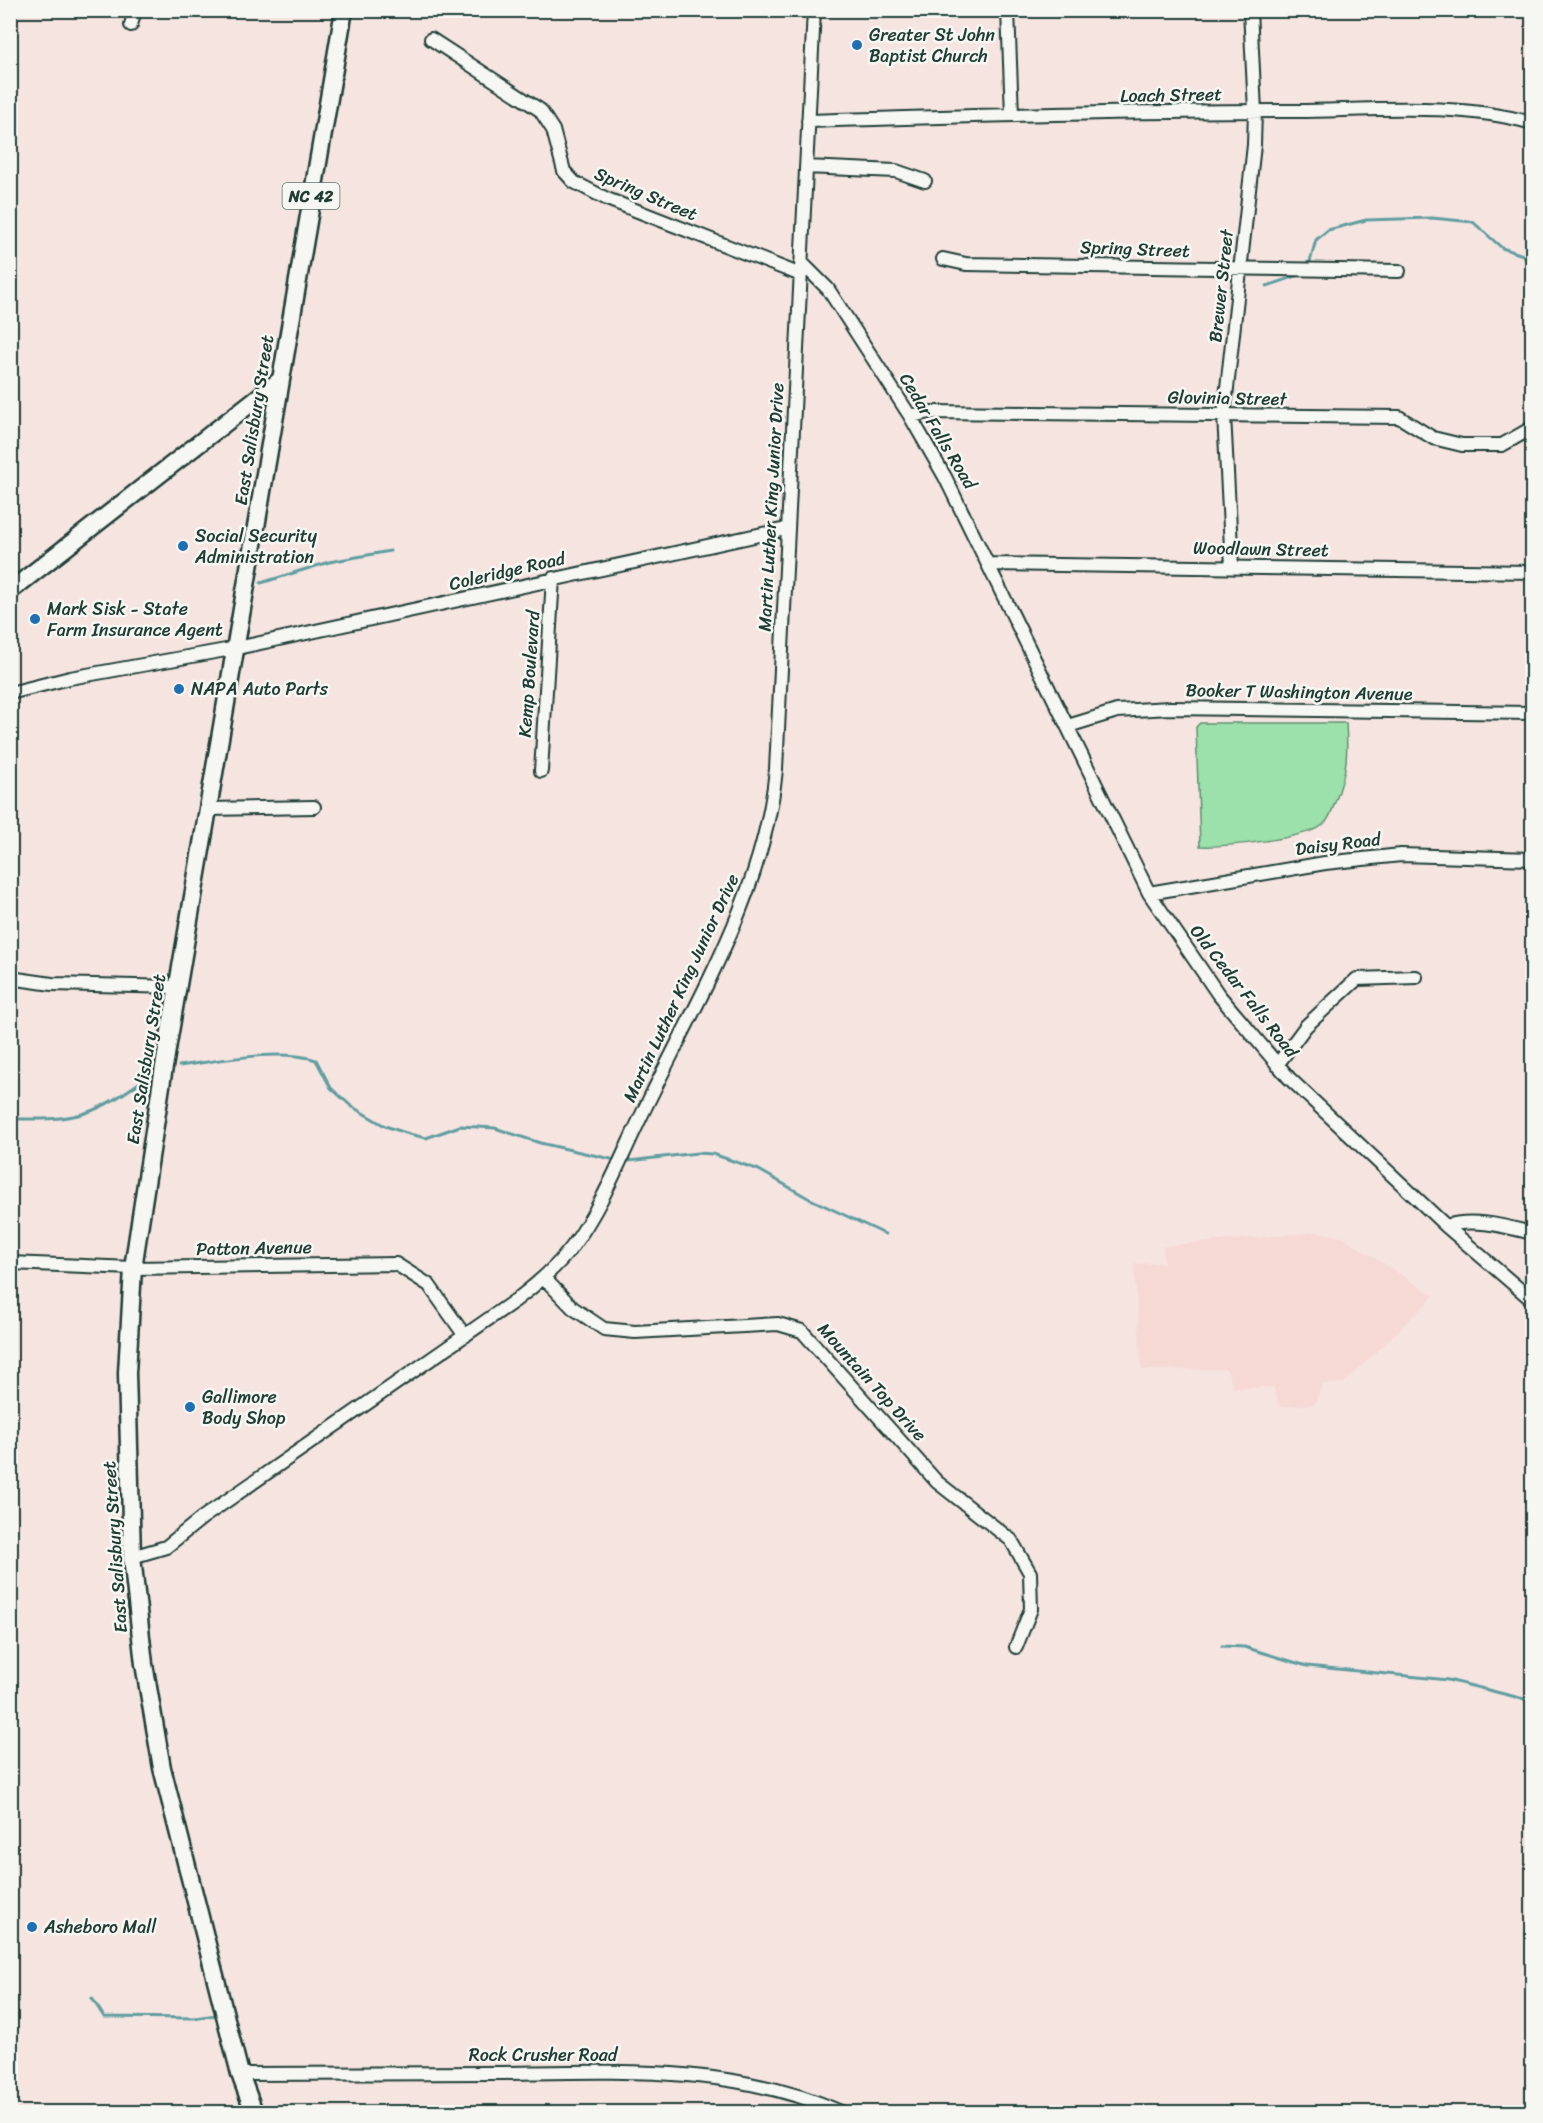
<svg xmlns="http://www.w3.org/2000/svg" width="1543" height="2123" font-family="Sriracha,sans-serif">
<rect width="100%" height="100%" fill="#f6e4e1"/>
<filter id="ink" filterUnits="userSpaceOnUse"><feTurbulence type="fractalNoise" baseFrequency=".0167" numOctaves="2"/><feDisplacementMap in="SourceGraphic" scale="12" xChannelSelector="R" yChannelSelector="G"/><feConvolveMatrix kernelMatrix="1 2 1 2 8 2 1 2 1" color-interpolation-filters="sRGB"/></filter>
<g filter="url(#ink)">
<path fill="#f6d8d5" d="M1320 1232 1344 1238 1434 1296 1344 1383 1322 1384 1315 1404 1279 1407 1274 1387 1233 1388 1227 1369 1142 1370 1134 1264 1164 1263 1163 1246Z"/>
<path fill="#9ce0ab" stroke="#5e8e70" stroke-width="1.5" d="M1200 723H1346C1348 755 1347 770 1336 800 1332 809 1331 818 1323 825 1305 839 1224 847 1200 846L1196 727Z"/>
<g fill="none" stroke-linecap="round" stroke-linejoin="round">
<path stroke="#609d9f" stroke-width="3" d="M1309 265 1316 240 1328 230 1366 220 1432 218 1473 222 1502 248 1523 255 1532 267
M1267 286 1302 274
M261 583 329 562 390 551
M179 1066C217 1061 280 1048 316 1060L331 1088 351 1106 385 1126 409 1134 426 1138 460 1126 495 1128 540 1143 611 1159
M10 1119C82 1120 91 1117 149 1076
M629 1161 697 1153 713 1154 759 1170 808 1198 885 1234
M1222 1646 1244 1647 1307 1666 1448 1680 1532 1701
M92 1998 104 2017 195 2018 216 2015"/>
<g stroke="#1f3d34" stroke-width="16">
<path id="minor" d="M1008 10 1012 115
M131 25 135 10
M431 39 540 110 553 130 564 171 574 182 607 199 801 275
M808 121C972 116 1135 111 1298 111 1375 110 1458 102 1532 123
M806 167 896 171 925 181
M943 259 966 264 1399 271
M801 262 828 289 910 416 945 477 1149 893 1218 994 1289 1078 1446 1226 1532 1300
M910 416 930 412 1399 417 1433 438 1462 445H1502L1532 428
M990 564 1532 572
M1232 566 1224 415 1254 145 1255 111 1250 10
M10 693 70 678 237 648 786 529
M1068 726 1117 711 1170 708 1532 713
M541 771 553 578
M209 809 314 807
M1149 893 1325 863 1401 855 1532 859
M10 978 52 984 177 987
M1277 1065 1306 1026 1357 979 1416 977
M1446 1226C1473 1217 1507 1227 1532 1233
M10 1263 133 1268 396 1264 429 1285 465 1336
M544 1278 573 1308 604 1329 635 1332 778 1324 802 1331 937 1482 1011 1540 1030 1573 1031 1609 1016 1647
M132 1557 166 1547 202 1518 516 1300C537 1284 556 1268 572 1247 604 1204 624 1150 648 1102 700 995 765 889 776 769L814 10
M240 2074C323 2073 407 2074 491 2073 609 2072 730 2063 841 2112"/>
</g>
<g stroke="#1f3d34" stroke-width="21">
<path id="major" d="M10 591 279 381
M254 2112 240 2074 162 1768 144 1664 132 1557 127 1373 133 1268 163 1073 344 10"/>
</g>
<use href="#minor" stroke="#f6f6f2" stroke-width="12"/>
<use href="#major" stroke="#f6f6f2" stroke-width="16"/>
</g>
</g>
<g fill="#1f6fb2" stroke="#f6f6f2" stroke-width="2">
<circle cx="857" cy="45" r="6"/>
<circle cx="183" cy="546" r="6"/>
<circle cx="35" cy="619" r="6"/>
<circle cx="179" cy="689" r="6"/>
<circle cx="190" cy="1407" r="6"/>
<circle cx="32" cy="1927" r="6"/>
</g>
<g text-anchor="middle" stroke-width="5" stroke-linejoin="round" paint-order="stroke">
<rect fill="#f6f6f2" stroke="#60746d" stroke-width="1.5" x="282.5" y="183" width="57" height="26" rx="4.5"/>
<g font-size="16" font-weight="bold" fill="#1f3d34">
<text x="311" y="202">NC 42</text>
</g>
<g font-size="18" fill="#1f3d34" stroke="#f6f6f2" text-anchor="start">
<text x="869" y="41">Greater St John<tspan x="869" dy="21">Baptist Church</tspan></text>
<text x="195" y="542">Social Security<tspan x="195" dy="21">Administration</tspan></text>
<text x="47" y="615">Mark Sisk - State<tspan x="47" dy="21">Farm Insurance Agent</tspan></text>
<text x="191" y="695">NAPA Auto Parts</text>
<text x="202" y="1403">Gallimore<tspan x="202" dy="21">Body Shop</tspan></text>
<text x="44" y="1933">Asheboro Mall</text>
</g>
<g font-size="18" fill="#1f3d34" stroke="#f6f6f2">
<text transform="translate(1171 95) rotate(-1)" y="6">Loach Street</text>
<text transform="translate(646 194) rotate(23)" y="6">Spring Street</text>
<text transform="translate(1135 249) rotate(2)" y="6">Spring Street</text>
<text transform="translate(1221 286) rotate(-84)" y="6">Brewer Street</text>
<text transform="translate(1227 398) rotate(1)" y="6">Glovinia Street</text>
<text transform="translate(254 420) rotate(-81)" y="6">East Salisbury Street</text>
<text transform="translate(938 431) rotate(59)" y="6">Cedar Falls Road</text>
<text transform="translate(771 507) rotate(-87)" y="6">Martin Luther King Junior Drive</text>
<text transform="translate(1261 549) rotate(1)" y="6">Woodlawn Street</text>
<text transform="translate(507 571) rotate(-13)" y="6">Coleridge Road</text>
<text transform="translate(529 674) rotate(-86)" y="6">Kemp Boulevard</text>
<text transform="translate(1299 692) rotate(1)" y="6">Booker T Washington Avenue</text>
<text transform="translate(1338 844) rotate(-7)" y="6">Daisy Road</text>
<text transform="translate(681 988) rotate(-65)" y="6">Martin Luther King Junior Drive</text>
<text transform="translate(1244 991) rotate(52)" y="6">Old Cedar Falls Road</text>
<text transform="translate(146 1059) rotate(-81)" y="6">East Salisbury Street</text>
<text transform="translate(254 1248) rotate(-1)" y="6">Patton Avenue</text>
<text transform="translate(872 1382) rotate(48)" y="6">Mountain Top Drive</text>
<text transform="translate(115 1547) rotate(-94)" y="6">East Salisbury Street</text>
<text x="543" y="2061">Rock Crusher Road</text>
</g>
</g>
<rect width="1543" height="2123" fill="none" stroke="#f6f6f2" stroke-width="36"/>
<rect x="18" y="18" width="1507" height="2087" fill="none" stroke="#1f3d34" stroke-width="2" filter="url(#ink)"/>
</svg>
